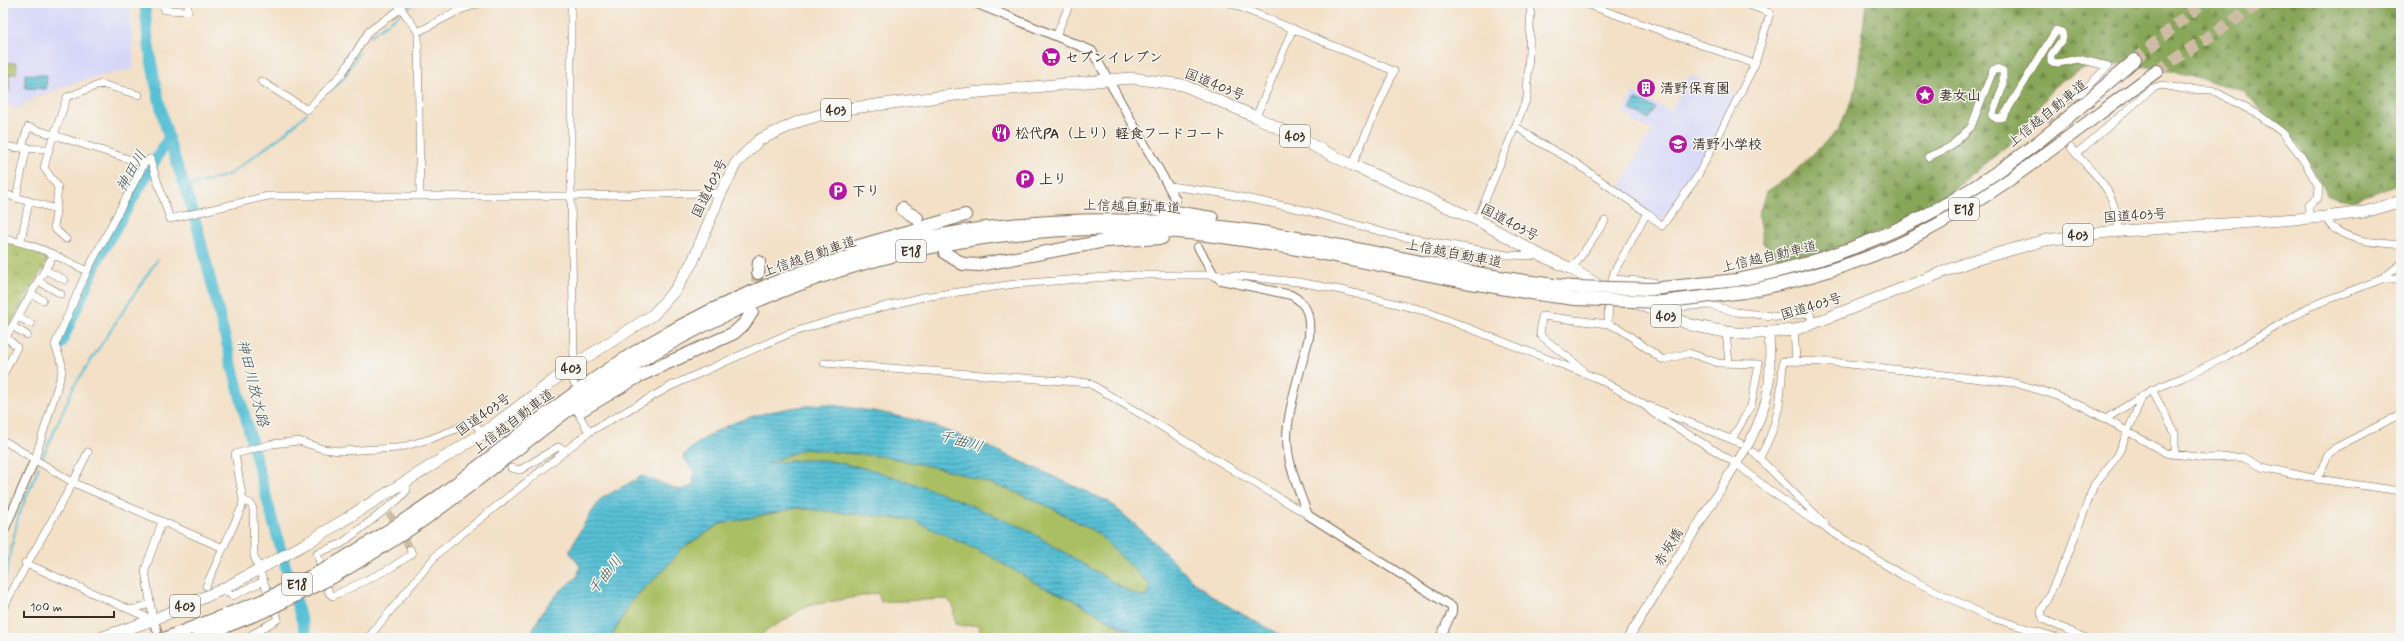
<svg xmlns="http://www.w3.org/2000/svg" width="2404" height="641" font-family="Mynerve,'Klee One',sans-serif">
<defs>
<pattern id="forest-firs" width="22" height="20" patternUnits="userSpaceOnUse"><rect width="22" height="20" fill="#87a659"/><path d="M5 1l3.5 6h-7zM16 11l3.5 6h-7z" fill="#708749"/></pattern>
<pattern id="park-tufts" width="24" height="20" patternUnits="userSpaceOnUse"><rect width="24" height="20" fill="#aabf63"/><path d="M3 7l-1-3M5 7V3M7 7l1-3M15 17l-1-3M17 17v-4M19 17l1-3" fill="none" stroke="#8c9b51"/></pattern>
<pattern id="water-rules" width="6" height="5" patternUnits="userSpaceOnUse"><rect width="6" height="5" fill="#58c0d5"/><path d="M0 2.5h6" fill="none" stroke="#4a9cac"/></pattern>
</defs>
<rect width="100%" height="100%" fill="#f6f6f2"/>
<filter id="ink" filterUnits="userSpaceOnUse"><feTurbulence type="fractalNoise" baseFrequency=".025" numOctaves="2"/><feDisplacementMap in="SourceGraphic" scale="8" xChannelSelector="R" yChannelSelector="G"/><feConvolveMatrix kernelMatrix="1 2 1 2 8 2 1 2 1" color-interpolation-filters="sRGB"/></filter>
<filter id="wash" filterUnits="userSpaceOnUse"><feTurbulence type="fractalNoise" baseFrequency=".012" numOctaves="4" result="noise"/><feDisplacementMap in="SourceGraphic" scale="16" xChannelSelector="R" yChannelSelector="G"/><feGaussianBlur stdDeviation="0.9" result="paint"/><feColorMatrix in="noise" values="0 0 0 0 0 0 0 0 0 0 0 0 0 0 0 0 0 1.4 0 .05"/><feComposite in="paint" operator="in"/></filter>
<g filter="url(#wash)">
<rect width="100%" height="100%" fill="#f3e0c6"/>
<path fill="#d6d7f8" d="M13 3H130L134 69 83 80 34 98 14 111 12 106 3 102V14H6Z
M1690 75 1734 96 1696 176 1661 221 1618 192 1646 139 1654 131 1636 123 1624 112 1633 93 1671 111Z"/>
<path fill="#aabf63" stroke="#727440" d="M3 63H17L16 74H9V91H3Z
M803 449 888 457 955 472 1013 491 1054 509 1097 533 1149 584 1150 591 1145 597 1131 593 1024 528 873 470 825 460H800L765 464Z
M797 508 913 520 988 555 1041 586 1074 600 1117 625 1147 638H981L979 625 960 626 955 624 953 605 947 599 881 602 878 593 807 606 763 633 760 638H611L632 600 665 569 681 549 720 524Z"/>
<path fill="url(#forest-firs)" stroke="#61683c" d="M1866 3H2401V184L2353 201 2329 196 2295 140 2263 113 2243 91 2189 75 2132 64H2094L2059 82 2009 144 1943 199 1898 224 1853 242 1808 258H1777L1763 243 1758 216 1766 192 1789 177 1839 129 1856 89Z"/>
<path fill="url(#park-tufts)" stroke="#727440" d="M3 241 51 254 3 336Z"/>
<path fill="url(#water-rules)" stroke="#4a757a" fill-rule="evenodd" d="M25 74 47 75 46 89 25 88Z
M1636 99 1655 108 1649 119 1630 110Z
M825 404 879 412 923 422 987 446 1109 502 1147 535 1195 583 1221 602 1285 638H1147L1117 625 1074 600 1041 586 988 555 913 520 797 508 720 524 681 549 665 569 632 600 611 638H529C543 607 552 597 578 576L580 566 569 551 588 517 602 498 642 476 680 490 693 486 694 473 683 456C721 418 773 409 825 404ZM803 449 888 457 955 472 1013 491 1054 509 1097 533 1149 584 1150 592 1145 597 1131 593 1024 528 942 493 873 470 825 460H800L767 464Z"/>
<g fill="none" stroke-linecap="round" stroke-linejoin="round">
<path stroke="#58c0d5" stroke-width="2" d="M408 8 416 3
M370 36 400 14
M329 92 345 77 360 51
M185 187 228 175 283 135 307 113
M193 230 197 226
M42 459 74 386 157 260
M3 588 18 517 39 467"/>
<path stroke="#58c0d5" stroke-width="11" d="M145 3C147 49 156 92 168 136 177 167 190 198 198 230 233 366 265 504 307 638
M61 344 99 257 169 137"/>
</g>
</g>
<g filter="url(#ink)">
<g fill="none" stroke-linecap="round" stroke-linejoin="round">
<path stroke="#cebca4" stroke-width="7" stroke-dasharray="7 3.5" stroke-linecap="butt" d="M2048 116 2067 142
M389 513 410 549
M157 630 159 638"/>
<path stroke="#cebca4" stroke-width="12" stroke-dasharray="12 6" stroke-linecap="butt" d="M2135 60 2202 3
M2157 71 2260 3
M755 300 758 273"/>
<g stroke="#7b6a59" stroke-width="8">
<path id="minor" d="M162 3 165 10 188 11V3
M397 3 418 32 420 196
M571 3V196L574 365 570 373 574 383
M1230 3 1394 71 1352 165
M1583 3 1755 64
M418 32 460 10 481 3
M1056 36 1070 3
M261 81 307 110 342 74 369 31 402 8
M1256 117 1293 28
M1517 127 1537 141 1573 161 1647 213 1614 272 1609 292 1608 324
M3 145C15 150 35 148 49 149L54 135 144 164 150 159 170 219 268 196H571L705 193 720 195
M22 147 28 127 54 135 67 97 101 84 139 95
M2071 148C2100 182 2113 184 2119 231
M2076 154 2153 88 2162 85 2183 89 2212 90 2259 115 2283 133 2301 156 2319 187 2318 198 2309 204V218
M1928 157 1950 147 1971 127 1993 70 1997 68 2003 71V86L1992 116 1997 119 2003 117 2056 30 2062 32 2063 38 2051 55V62L2058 63 2078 59 2108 66 2081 93 2052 108 2048 116
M1170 186 1221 193 1304 210 1393 235 1507 255 1539 256
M3 193 16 198
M29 201 56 209 58 187 44 168 49 149
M56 209 54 228 66 239
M1647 213 1662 226 1697 177 1726 121 1755 64 1770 13 1744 3
M2325 217C2328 221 2331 227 2335 229 2353 242 2380 243 2401 245
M1477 220 1527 98 1531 3
M3 239C34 243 59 257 87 271
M21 241 29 201 16 198 27 147
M1572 269 1605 221
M45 270 65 280
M1612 279 1654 282 1674 307 1710 305 1736 312 1781 317 1810 313 1812 324
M2382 279H2401
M38 281 61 294
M31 294 43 300
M18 317 31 324
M12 326 27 335
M1794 330 1796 361
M1726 332 1729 363
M824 363 1089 383 1308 515
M1582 369 1540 335 1542 316 1608 324 1620 329 1663 360 1689 353 1718 363 1759 364 1751 406 1732 439
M3 375 17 347 6 337 54 254
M2152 390 2175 433V455
M1649 406 1740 443
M580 417 589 432
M2107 418 2152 390 2184 377 2225 357 2309 307 2382 279 2401 264
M6 442 74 483 223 548
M1753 452 1825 524
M1760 457C1779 424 1781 398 1783 361L1832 362 2015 383 2049 393 2084 407 2166 453 2205 458 2242 457 2262 467 2317 479 2401 491
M35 459 62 372V364L55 345 87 271 144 164
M511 468 520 470 558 447 565 450
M2317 479 2328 455 2335 448 2401 414
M407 482V490L399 499 341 544 317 553 329 593 333 596 389 569 412 554 410 549
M243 500 251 504 253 509 254 556 278 619 246 638
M25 563 153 620
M206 586 242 507 243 500 235 454 272 444 299 441 323 449 340 451 398 448 430 439 456 429 465 423 473 422 491 443
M223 589 232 596 264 581
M3 609C29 556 63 506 88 452
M131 610 150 604
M153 620 145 570 162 522
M368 638 438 553 589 432 671 386 788 334 842 317 923 297 1015 284 1133 275H1228L1299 282 1341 290 1425 311 1599 379 1643 404 1653 413 1737 464 1769 490 1811 519 1902 575 1989 617 2058 638
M2085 638 2043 619 2041 612 2068 555 2094 485 2118 455 2142 397"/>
</g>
<g stroke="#7b6a59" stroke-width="10">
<path id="tertiary" d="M975 3 1092 51 1176 200
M1198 247 1214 275 1221 280 1291 295C1309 304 1310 318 1309 337 1302 365 1287 411 1287 438 1287 463 1299 492 1308 515L1452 607V612L1441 636
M3 533 35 459
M153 620 157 630"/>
</g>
<g stroke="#7b6a59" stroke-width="10">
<path id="secondary" d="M1628 638 1749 443C1770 401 1772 380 1769 333"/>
</g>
<g stroke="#7b6a59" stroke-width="12">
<path id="trunk" d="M100 638 153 620 223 589 307 543 482 434 574 365 653 315 675 290 693 261 720 195 736 163 759 140 800 121 837 110 970 93 1107 80 1132 78 1183 85 1256 117 1352 165 1477 220 1542 256 1572 269 1609 292 1668 316 1691 325 1726 332 1748 334 1794 330 1812 324 1971 261 2046 240 2108 232 2325 217 2365 212 2401 201"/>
</g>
<g stroke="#7b6a59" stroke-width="14">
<path id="motorway" d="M1126 204 1212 218
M902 209 917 218
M852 248 965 215
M945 253 963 264 979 265 1105 241 1162 238
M758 273 759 262
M1737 280C1832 262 1918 227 1997 172 2046 139 2090 98 2135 60
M1744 292C1803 280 1861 264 1916 236 2003 192 2078 128 2157 71
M580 411 641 375 734 333 745 323 752 312
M329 567C368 544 406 520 442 494 511 443 576 387 650 343 835 235 1042 200 1254 231 1361 246 1465 276 1573 287
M331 578C374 553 416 527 455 497 520 448 582 395 652 354 822 254 1026 210 1223 237 1341 253 1456 285 1575 299
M166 638 264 600
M197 638 267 610"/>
</g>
<use href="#minor" stroke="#fff" stroke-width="7"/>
<use href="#tertiary" stroke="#fff" stroke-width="8"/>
<use href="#secondary" stroke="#fff" stroke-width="9"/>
<use href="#trunk" stroke="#fff" stroke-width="11"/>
<use href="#motorway" stroke="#fff" stroke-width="12"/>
<g stroke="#7b6a59" stroke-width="14" stroke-linecap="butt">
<path id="motorway-bridge" d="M1573 287 1652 289 1737 280
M1575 299 1661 302 1744 292
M264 600 329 567
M267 610 331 578"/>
</g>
<use href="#motorway-bridge" stroke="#fff" stroke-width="12"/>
</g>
</g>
<defs>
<g id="supermarket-disc" transform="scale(1)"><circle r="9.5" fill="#b5179e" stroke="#f6f6f2"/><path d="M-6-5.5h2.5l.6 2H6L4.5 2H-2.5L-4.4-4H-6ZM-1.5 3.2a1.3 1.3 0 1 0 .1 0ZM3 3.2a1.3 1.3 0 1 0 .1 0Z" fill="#fff"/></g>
<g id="building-disc" transform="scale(1)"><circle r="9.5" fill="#b5179e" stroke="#f6f6f2"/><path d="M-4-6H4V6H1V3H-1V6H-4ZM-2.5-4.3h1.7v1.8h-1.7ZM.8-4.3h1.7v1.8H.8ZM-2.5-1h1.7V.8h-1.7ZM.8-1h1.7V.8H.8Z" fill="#fff"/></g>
<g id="sight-disc" transform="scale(1)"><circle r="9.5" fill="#b5179e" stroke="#f6f6f2"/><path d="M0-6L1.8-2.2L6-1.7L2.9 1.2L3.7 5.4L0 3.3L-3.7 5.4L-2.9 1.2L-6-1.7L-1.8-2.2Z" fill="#fff"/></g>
<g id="restaurant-disc" transform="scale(1)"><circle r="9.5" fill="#b5179e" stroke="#f6f6f2"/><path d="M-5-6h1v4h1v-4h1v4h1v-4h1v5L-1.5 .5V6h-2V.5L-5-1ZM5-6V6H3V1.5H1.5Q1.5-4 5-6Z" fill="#fff"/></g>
<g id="school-disc" transform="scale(1)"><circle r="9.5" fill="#b5179e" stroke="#f6f6f2"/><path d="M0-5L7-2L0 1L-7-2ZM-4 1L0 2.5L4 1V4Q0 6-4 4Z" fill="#fff"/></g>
<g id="parking-disc" transform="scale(1)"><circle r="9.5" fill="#b5179e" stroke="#f6f6f2"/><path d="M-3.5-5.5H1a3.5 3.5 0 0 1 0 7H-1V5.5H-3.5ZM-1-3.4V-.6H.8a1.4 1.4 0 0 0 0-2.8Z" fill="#fff"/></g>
</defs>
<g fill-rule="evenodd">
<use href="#supermarket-disc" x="1051" y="57"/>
<use href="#building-disc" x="1646" y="88"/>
<use href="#sight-disc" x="1925" y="95"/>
<use href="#restaurant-disc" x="1001" y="133"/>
<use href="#school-disc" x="1678" y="144"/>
<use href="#parking-disc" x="1025" y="179"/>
<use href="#parking-disc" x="838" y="191"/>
</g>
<g text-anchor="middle" stroke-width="3" stroke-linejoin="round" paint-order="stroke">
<g fill="#f6f6f2" stroke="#73675e" stroke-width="1">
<rect x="821" y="99" width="30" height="22" rx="3"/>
<rect x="1280" y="125" width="30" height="22" rx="3"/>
<rect x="1949" y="198" width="30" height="22" rx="3"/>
<rect x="2063" y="224" width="30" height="22" rx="3"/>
<rect x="896" y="240" width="30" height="22" rx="3"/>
<rect x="1651" y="305" width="30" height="22" rx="3"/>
<rect x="556" y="357" width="30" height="22" rx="3"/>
<rect x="282" y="573" width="30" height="22" rx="3"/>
<rect x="170" y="595" width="30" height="22" rx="3"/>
</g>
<g font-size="13" font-weight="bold" fill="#3b2a1e">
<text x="836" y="115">403</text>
<text x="1295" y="141">403</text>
<text x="1964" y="214">E18</text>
<text x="2078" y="240">403</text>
<text x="911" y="256">E18</text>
<text x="1666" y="321">403</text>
<text x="571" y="373">403</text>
<text x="297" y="589">E18</text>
<text x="185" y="611">403</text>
</g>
<g font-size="14" font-weight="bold" fill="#3b2a1e" stroke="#f6f6f2" text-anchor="start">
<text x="1065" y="62">セブンイレブン</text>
<text x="1660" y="93">清野保育園</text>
<text x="1939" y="100">妻女山</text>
<text x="1015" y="138">松代PA（上り）軽食フードコート</text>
<text x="1692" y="149">清野小学校</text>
<text x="1039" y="184">上り</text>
<text x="852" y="196">下り</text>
</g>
<g font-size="14" fill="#3b2a1e" stroke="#f6f6f2">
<text transform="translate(1215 84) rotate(22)" y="5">国道403号</text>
<text transform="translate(2047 113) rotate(-39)" y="5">上信越自動車道</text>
<text transform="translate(709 188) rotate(-64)" y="5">国道403号</text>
<text transform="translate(1132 206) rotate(2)" y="5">上信越自動車道</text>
<text transform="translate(2135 215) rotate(-4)" y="5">国道403号</text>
<text transform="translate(1510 222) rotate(28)" y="5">国道403号</text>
<text transform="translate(1454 253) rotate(11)" y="5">上信越自動車道</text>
<text transform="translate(809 256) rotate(-19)" y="5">上信越自動車道</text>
<text transform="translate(1769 256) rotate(-13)" y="5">上信越自動車道</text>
<text transform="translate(1811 306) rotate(-17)" y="5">国道403号</text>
<text transform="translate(483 414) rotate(-35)" y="5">国道403号</text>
<text transform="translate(513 421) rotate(-37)" y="5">上信越自動車道</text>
<text transform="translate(1668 547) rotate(-58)" y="5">赤坂橋</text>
</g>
<g font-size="15" font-style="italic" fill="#445755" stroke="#f6f6f2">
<text transform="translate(131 171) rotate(-60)" y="5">神田川</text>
<text transform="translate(253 383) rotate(76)" y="5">神田川放水路</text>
<text transform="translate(961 441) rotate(16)" y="5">千曲川</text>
<text transform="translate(605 575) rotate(-52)" y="5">千曲川</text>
</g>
</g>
<rect width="2404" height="641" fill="none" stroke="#f6f6f2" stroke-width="16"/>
<path d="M24 611v6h90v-6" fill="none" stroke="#3b2a1e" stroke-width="2"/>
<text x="30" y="611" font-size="12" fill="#3b2a1e" stroke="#f6f6f2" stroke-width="3" paint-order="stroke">100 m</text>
</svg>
